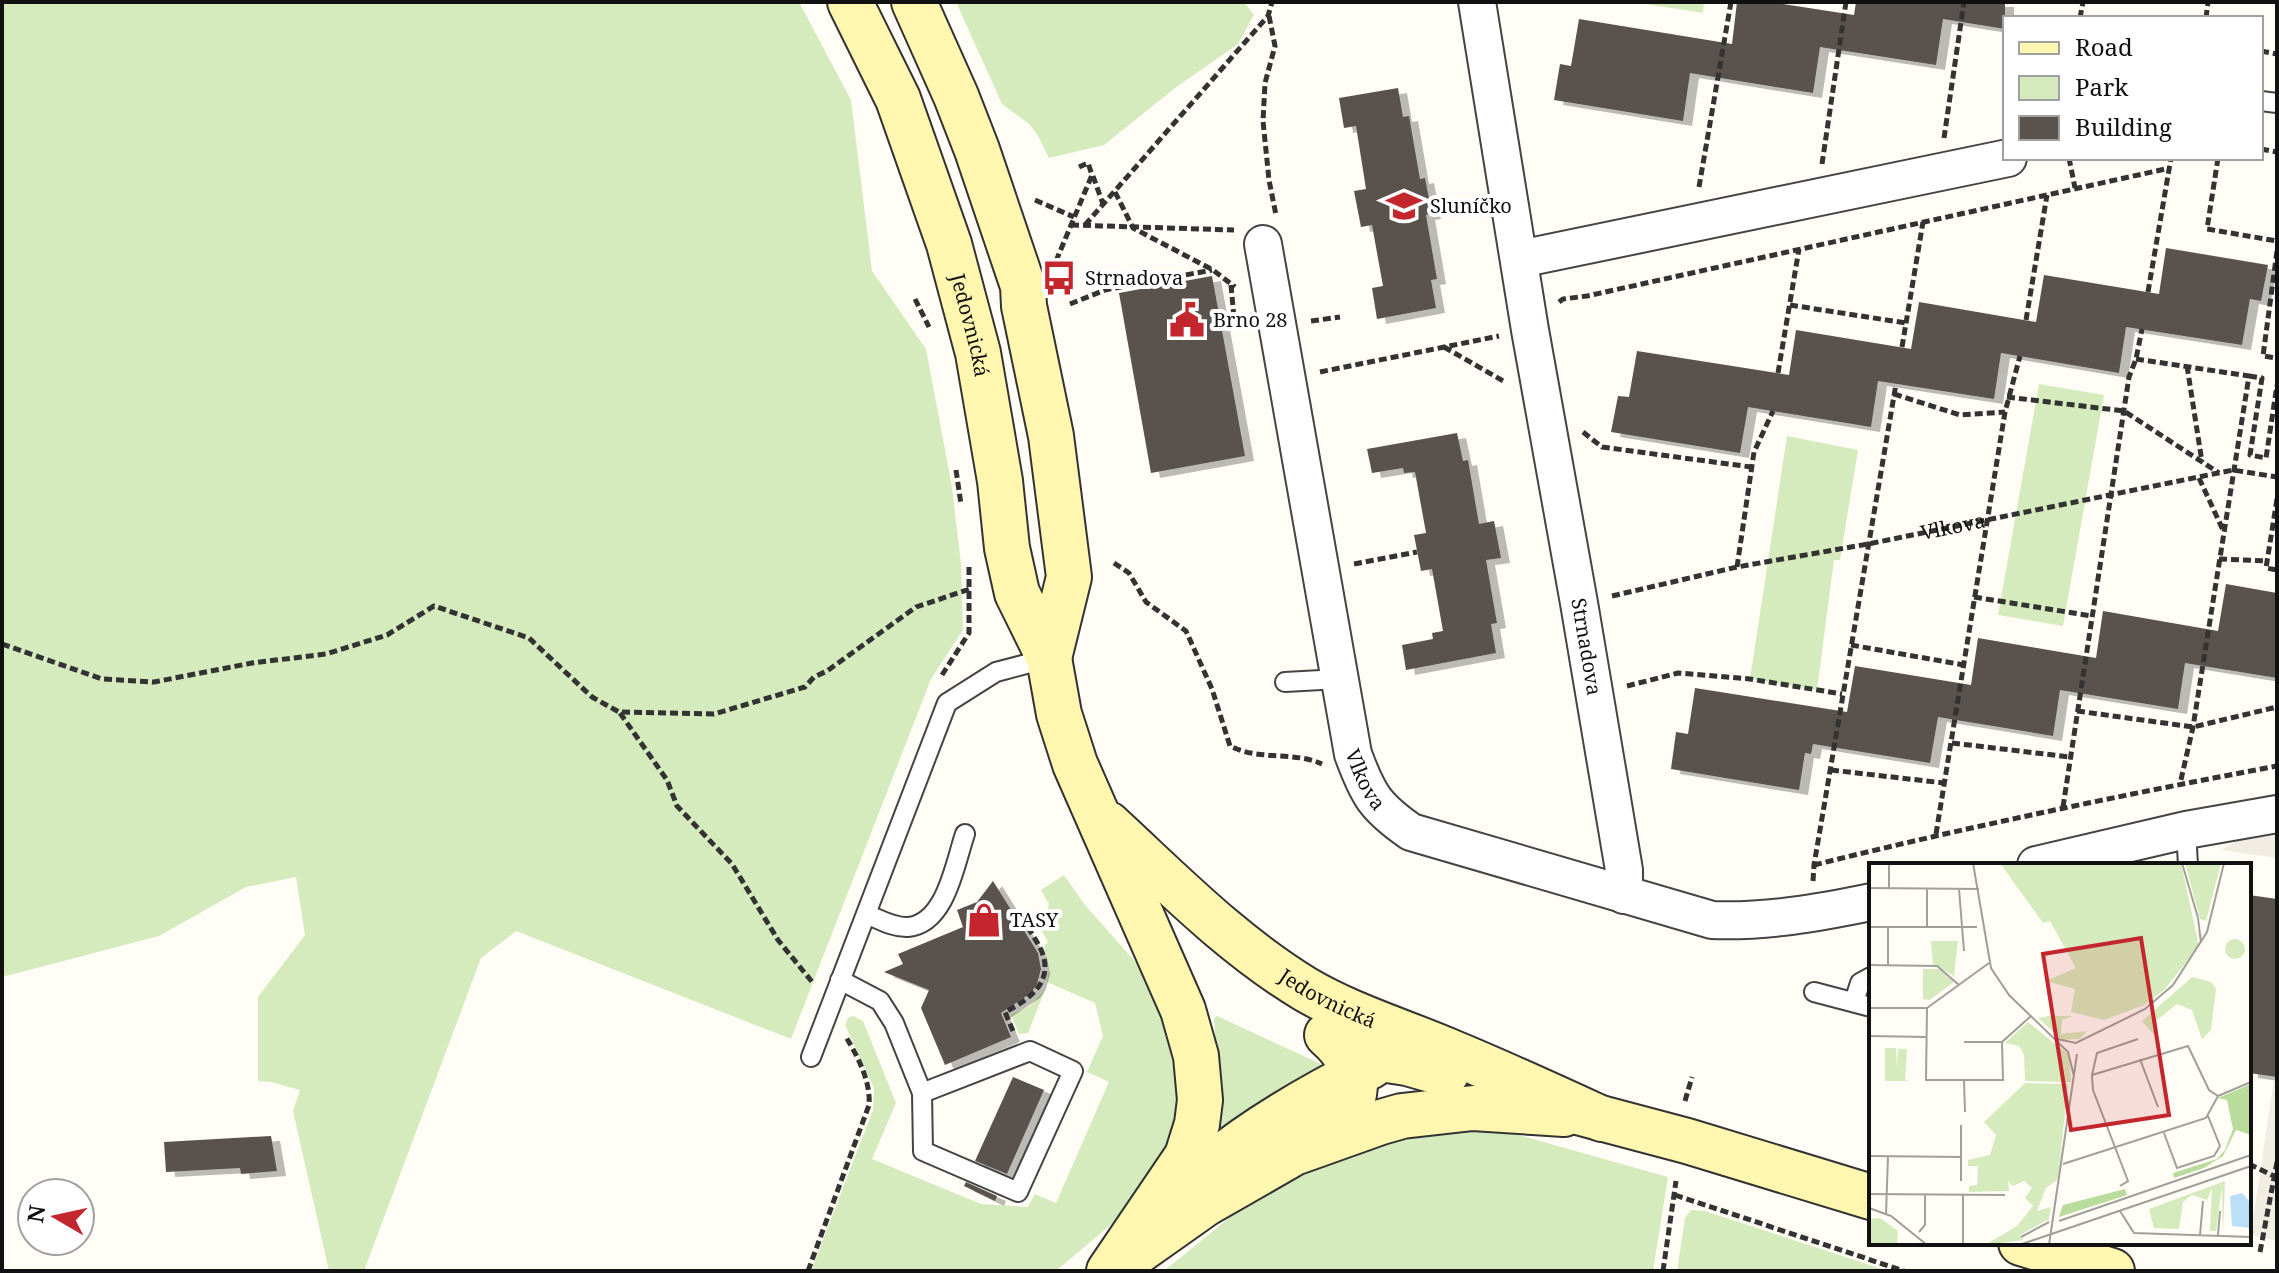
<svg xmlns="http://www.w3.org/2000/svg" width="2279" height="1273" font-family="'Noto Serif',serif">
<defs>
<filter id="shadow"><feDropShadow dx="9" dy="5" stdDeviation="0" flood-color="#0004"/></filter>
</defs>
<rect width="100%" height="100%" fill="#fffdf5"/>
<path fill="#d5ebbd" d="M2 2H799L851 100 872 271 926 349 952 487 961 564 963 630 931 679 791 1039 516 931 481 958 364 1271H329L293 1111 300 1090 271 1082 258 1081V997L305 935 296 877 246 887 159 936 2 977Z
M956 2H1244L1254 15 1238 44 1175 88 1104 145 1049 158 1037 134 1029 124 1002 104Z
M1633 2H1704L1703 13Z
M2039 384 2104 395 2063 626 1998 615Z
M1787 436 1858 450 1840 560H1834L1817 690 1750 679Z
M1064 875 1085 905 1147 975 1173 1023 1181 1134 1128 1210 1056 1271H811L873 1110 874 1088 845 1025 848 1018 853 1016 863 1021 896 1103 872 1159 981 1204 1028 1207 1035 1194 1056 1203 1109 1082 1087 1072 1103 1036 1095 1003 1047 982 1049 971 1044 946 1048 942 1033 915 1046 914 1049 904 1041 890Z
M1045 990 1028 1033 1019 1034 1011 1015 1030 1006Z
M1217 1016 1321 1064 1322 1067 1219 1131 1217 1128V1072L1214 1018Z
M1476 1123 1668 1177 1653 1271H1164L1262 1191 1335 1152Z
M1691 1210 1705 1211 1888 1271H1677L1685 1218Z"/>
<path fill="#f1ede2" d="M2277 830V858L2221 850 2246 836Z
M2274 1079 2277 1080V1241L2249 1234V1220L2254 1213Z"/>
<path fill="#5a524d" filter="url(#shadow)" d="M1737 2H1770L1854 15 1856 2H2005V29L1943 19 1936 65 1820 47 1813 93 1690 73 1683 121 1554 100 1560 64 1571 66 1579 19 1732 44Z
M1398 88 1403 117 1409 116 1420 179 1425 178 1432 214 1426 215 1437 279 1431 280 1436 308 1377 319 1372 288 1383 286 1372 225 1361 227 1354 191 1366 189 1356 126 1344 128 1339 98Z
M2166 248 2268 265 2261 301 2250 299 2242 345 2126 327 2119 373 2001 353 1994 399 1878 381 1871 427 1748 407 1740 453 1611 432 1618 396 1629 397 1637 351 1789 375 1796 330 1911 349 1919 302 2036 322 2044 275 2159 294Z
M1212 276 1245 456 1151 473 1119 293Z
M1457 433 1463 461 1468 460 1479 524 1494 521 1501 558 1486 560 1497 623 1491 624 1496 653 1406 670 1402 645 1433 639 1432 633 1443 631 1432 569 1421 571 1414 535 1426 533 1415 472 1404 473 1403 468 1372 473 1367 449Z
M2226 584 2277 593V678L2185 663 2178 709 2060 690 2053 736 1938 717 1930 763 1813 744 1811 754 1805 753 1799 790 1671 769 1676 732 1688 734 1695 688 1847 712 1855 666 1971 685 1978 638 2096 658 2103 611 2218 631Z
M993 881 1038 953 1041 969 1037 984 1031 993 1001 1013 1011 1037 945 1065 921 1008 929 990 884 972 903 964 898 954 963 927 957 910 977 902Z
M2249 895 2277 899V1077L2249 1073Z
M1013 1077 1044 1090 1007 1174 975 1161Z
M271 1136 277 1171 241 1174 240 1168 166 1172 164 1142Z
M966 1182 997 1196 995 1201 964 1186Z"/>
<g fill="none" stroke-linecap="round" stroke-linejoin="round">
<g stroke="#444" stroke-width="22">
<path id="service" d="M2261 101 2277 103
M1285 682 1339 679
M2186 830 2188 865
M866 914C879 919 894 928 908 927 946 924 955 863 965 834
M840 980 880 1001 894 1023 922 1093 923 1151 1018 1192 1073 1071 1030 1051 922 1093
M1814 992 1871 1007
M1854 1002 1860 983 1871 977
M811 1057 947 703 996 672 1049 658"/>
</g>
<g stroke="#444" stroke-width="40">
<g id="minor">
<path id="s2" d="M1477 2 1530 330 1579 603 1624 870V895"/>
<path id="s3" d="M1263 244 1353 754C1368 795 1375 807 1411 832L1712 920C1766 922 1818 913 1871 902"/>
<path d="M1520 259 2008 158"/>
<path d="M2036 865 2186 830 2277 814"/>
</g>
</g>
<g stroke="#333" stroke-width="48">
<g id="secondary">
<path id="s4" d="M850 2 898 99 949 244 978 353 1000 481 1007 548 1017 593 1049 658 1059 714 1075 764 1183 1010 1196 1056 1200 1100 1197 1124 1187 1156 1109 1271"/>
<path d="M914 2 956 96 977 150 1023 286 1024 306 1051 436 1069 577 1049 658"/>
<path id="s5" d="M1108 824C1171 882 1231 944 1305 989 1351 1016 1402 1031 1451 1052 1502 1073 1552 1096 1602 1119"/>
<path d="M1335 1042 1374 1058 1407 1063 1446 1074"/>
<path d="M1574 1111 1687 1141 1871 1197"/>
<path d="M1309 1141C1321 1132 1339 1121 1348 1108 1365 1084 1347 1051 1327 1035"/>
<path d="M1175 1202C1187 1190 1198 1176 1210 1166 1257 1127 1317 1093 1371 1066"/>
<path d="M2021 1243 2112 1271"/>
<path d="M1130 1257 1205 1204 1294 1153 1381 1122 1402 1116 1473 1108 1564 1114"/>
</g>
</g>
<g stroke="#333" stroke-width="5" stroke-dasharray="8 4" stroke-linecap="butt">
<path d="M1269 16 1275 46 1265 83 1263 121 1269 180 1276 215"/>
<path d="M2080 18 2083 2"/>
<path d="M2206 18 2208 2"/>
<path d="M2261 51 2277 54"/>
<path d="M1944 138 1964 2"/>
<path d="M2261 149 2277 152"/>
<path d="M2069 158 2075 188"/>
<path d="M2218 158 2207 229 2277 241"/>
<path d="M1822 164 1846 2"/>
<path d="M1093 176 1103 204"/>
<path d="M1699 187 1731 2"/>
<path d="M1115 192 1133 228 1213 270 1235 287"/>
<path d="M1035 200 1074 217"/>
<path d="M1071 225 1234 230"/>
<path d="M1085 225 1268 16 1272 2"/>
<path d="M2277 251 2263 356 2277 358"/>
<path d="M1056 261 1092 175 1088 163 1079 167"/>
<path d="M1231 285 1234 318"/>
<path d="M2148 292 2171 158"/>
<path d="M915 299 929 327"/>
<path d="M1559 302 1563 299 1587 296 2170 168"/>
<path d="M1070 304 1105 290 1212 270"/>
<path d="M1790 305 1906 323"/>
<path d="M1220 320 1242 317"/>
<path d="M2026 320 2047 195"/>
<path d="M1311 321 1340 317"/>
<path d="M1444 347 1505 382"/>
<path d="M1902 347 1923 222"/>
<path d="M2136 359 2249 376 2193 727 2180 784"/>
<path d="M2187 366 2202 462"/>
<path d="M1320 372 1499 336"/>
<path d="M1778 373 1799 249"/>
<path d="M2249 376 2262 378 2250 455 2266 458 2277 385"/>
<path d="M1894 394 1960 415 2005 412"/>
<path d="M2007 397 2124 411 2219 473"/>
<path d="M1583 432 1602 447 1751 467"/>
<path d="M956 470 961 504"/>
<path d="M2199 478 2223 530"/>
<path d="M2277 499 2266 568 2277 570"/>
<path d="M2219 559 2267 561"/>
<path d="M1114 563 1129 573 1146 602 1186 631 1212 689 1230 746C1259 761 1294 751 1322 764"/>
<path d="M1354 564 1417 552"/>
<path d="M1737 567 1754 452 1773 411"/>
<path id="s1" d="M1612 596 1737 567 1868 544 2233 470 2277 477"/>
<path d="M1974 597 2092 616"/>
<path d="M2 644 102 679 154 682 252 663 326 654 387 635 434 606 529 638 592 697 619 712 714 714 805 687 814 677 827 671 916 607 970 589"/>
<path d="M1851 645 1964 665"/>
<path d="M942 675 969 633V565"/>
<path d="M1627 686 1678 673 1750 679 1842 694"/>
<path d="M2077 711 2193 727 2277 707"/>
<path d="M620 713 667 780 677 806 732 864 778 940 813 983"/>
<path d="M1952 743 2070 757"/>
<path d="M1831 770 1944 783"/>
<path d="M2063 807 2129 377 2136 359 2142 329"/>
<path d="M1936 834 2005 412 2020 356"/>
<path d="M1814 865C1967 827 2122 795 2277 766"/>
<path d="M1813 881 1814 865 1896 384"/>
<path d="M1013 1031 1005 1012C1028 1000 1054 983 1042 952 1036 937 1025 928 1023 912"/>
<path d="M1685 1101 1692 1077"/>
<path d="M2249 1164 2274 1176"/>
<path d="M1675 1195 1904 1271"/>
<path d="M2260 1252 2277 1162"/>
<path d="M808 1271 869 1105C871 1082 858 1057 846 1037"/>
<path d="M1663 1271 1676 1181"/>
</g>
<use href="#service" stroke="#fff" stroke-width="18"/>
<use href="#minor" stroke="#fff" stroke-width="36"/>
<use href="#secondary" stroke="#fff6b0" stroke-width="44"/>
</g>
<defs>
<g id="school-bare" transform="scale(2.76)"><path d="M0-5L7-2L0 1L-7-2ZM-4 1L0 2.5L4 1V4Q0 6-4 4Z" fill="#c4262e" stroke="#fff" stroke-width="2.5" paint-order="stroke"/></g>
<g id="bus-bare" transform="scale(2.76)"><path d="M-5-6H5V4H4V6H2V4H-2V6H-4V4H-5ZM-3.5-4V0h7V-4ZM-3.5 1.2v1.5H-2V1.2ZM2 1.2v1.5H3.5V1.2Z" fill="#c4262e" stroke="#fff" stroke-width="2.5" paint-order="stroke"/></g>
<g id="civic-bare" transform="scale(2.76)"><path d="M-.6-6.5H3V-4.5H.6V-3L4-1V1h2V6H-6V1h2V-1L-.6-3ZM-1.2 2.5V6h2.4V2.5Z" fill="#c4262e" stroke="#fff" stroke-width="2.5" paint-order="stroke"/></g>
<g id="shop-bare" transform="scale(2.76)"><path d="M-5-2.5h2.3a2.7 3.5 0 0 1 5.4 0H5L5.5 6h-11ZM-1.5-2.5h3a1.5 2.3 0 0 0-3 0Z" fill="#c4262e" stroke="#fff" stroke-width="2.5" paint-order="stroke"/></g>
</defs>
<g fill-rule="evenodd">
<use href="#school-bare" x="1404" y="206"/>
<use href="#bus-bare" x="1059" y="278"/>
<use href="#civic-bare" x="1187" y="320"/>
<use href="#shop-bare" x="984" y="920"/>
</g>
<g text-anchor="middle" stroke-width="8" stroke-linejoin="round" paint-order="stroke">
<g font-size="20" fill="#111" stroke="#fff" text-anchor="start">
<text x="1430" y="213">Sluníčko</text>
<text x="1085" y="285">Strnadova</text>
<text x="1213" y="327">Brno 28</text>
<text x="1010" y="927">TASY</text>
</g>
<g font-size="20" fill="#111" stroke="#fff">
<text dy="7" stroke="none"><textPath href="#s4" startOffset="346">Jedovnická</textPath></text>
<text dy="7" stroke="none"><textPath href="#s1" startOffset="348">Vlkova</textPath></text>
<text dy="7" stroke="none"><textPath href="#s2" startOffset="654">Strnadova</textPath></text>
<text dy="7" stroke="none"><textPath href="#s3" startOffset="546">Vlkova</textPath></text>
<text dy="7" stroke="none"><textPath href="#s5" startOffset="282">Jedovnická</textPath></text>
</g>
</g>
<g transform="translate(1869 863)">
<rect width="382" height="382" fill="#fffdf5"/>
<path d="M131 0H312L330 83 295 127 275 142 235 157 202 149 206 126 177 118 207 105 181 58 174 60ZM316 0H352L337 58 331 56ZM356 86a10 10 0 1 1 20 0a10 10 0 1 1-20 0ZM62 78H89L85 113 64 101ZM54 106H70L85 119 54 142 61 137 54 136ZM323 114 342 119 347 126 342 167 333 176 323 147 308 141 288 157 289 169 284 171 273 158ZM180 153H204L193 157 192 171 218 168 211 176 193 177 169 155ZM159 159 200 192 202 219 156 218 155 192 150 183 136 180ZM16 185H27L28 204 29 186H38L36 217 41 218H16ZM156 220 199 221 189 316 177 325 168 348 182 344 180 356 151 372 154 377 116 382 148 363 164 343 156 335 163 325 155 318 144 323 139 318 140 328 100 329V323L108 322 109 303H99V297L121 292 127 272 115 259ZM356 318 354 371 353 324 347 368H341L343 325 338 337 323 332 314 339 310 366 285 365 280 346ZM11 355 29 368 28 382H0V356Z" fill="#d5ebbd"/>
<path d="M382 221V272L367 267 354 293 335 305 305 315 304 310 348 296 356 287 364 266 358 237 349 235ZM256 326 258 332 190 354 194 342Z" fill="#b9dc9c"/>
<path d="M373 330 382 340V365L363 363 361 333Z" fill="#b9e0f7"/>
<path fill="none" stroke="#a09f9a" stroke-width="2" d="M20 0V26M104 0 122 105 140 132 199 189 205 213M313 0 329 55M0 25 110 26M90 26 95 88M329 55 332 80M0 64H108M19 64V102M58 64V26M0 102 68 103 90 122M0 145H58M58 145 57 217H134L133 179 162 153M58 145 120 100M0 173 57 174M188 176 207 180 276 146 304 122 338 69 355 0M95 179H133M271 196 289 244M223 212 319 183 340 227 349 233M95 217 96 249M349 233 382 219M295 270 308 305 345 293 351 283 339 253M0 293 92 294V318M92 294V262M194 301 337 255 349 233M251 323 259 318 224 227 223 212 228 190 269 176M0 331 136 332M0 345 22 353 58 382M251 348 265 370 382 374M17 351 19 293M190 358 382 292M50 369 56 362V331M331 372 334 338M349 372 351 348M152 374 180 359M94 382V331M150 382 382 303M180 382 208 191"/>
<path fill="#c4262e" fill-opacity="0.15" stroke="#c4262e" stroke-width="4" d="M272 75 300 252 202 267 174 91Z"/>
<rect width="382" height="382" fill="none" stroke="#111" stroke-width="4"/>
</g>
<rect width="2279" height="1273" fill="none" stroke="#111111" stroke-width="8"/>
<rect x="2003" y="16" width="260" height="144" fill="#ffffff" stroke="#a0a0a0" stroke-width="2"/>
<rect x="2019" y="42" width="40" height="12" fill="#fff6b0" stroke="#a0a0a0" stroke-width="2"/>
<text x="2075" y="56" font-size="24" fill="#111111">Road</text>
<rect x="2019" y="76" width="40" height="24" fill="#d5ebbd" stroke="#a0a0a0" stroke-width="2"/>
<text x="2075" y="96" font-size="24" fill="#111111">Park</text>
<rect x="2019" y="116" width="40" height="24" fill="#5a524d" stroke="#a0a0a0" stroke-width="2"/>
<text x="2075" y="136" font-size="24" fill="#111111">Building</text>
<g transform="translate(56 1217) rotate(279)"><circle r="38" fill="#ffffff" stroke="#a0a0a0" stroke-width="2"/>
<path d="M0-6L14 30L0 20L-14 30Z" fill="#c4262e"/>
<text y="-12" font-size="22" font-weight="bold" text-anchor="middle" fill="#111111">N</text>
</g>
</svg>
